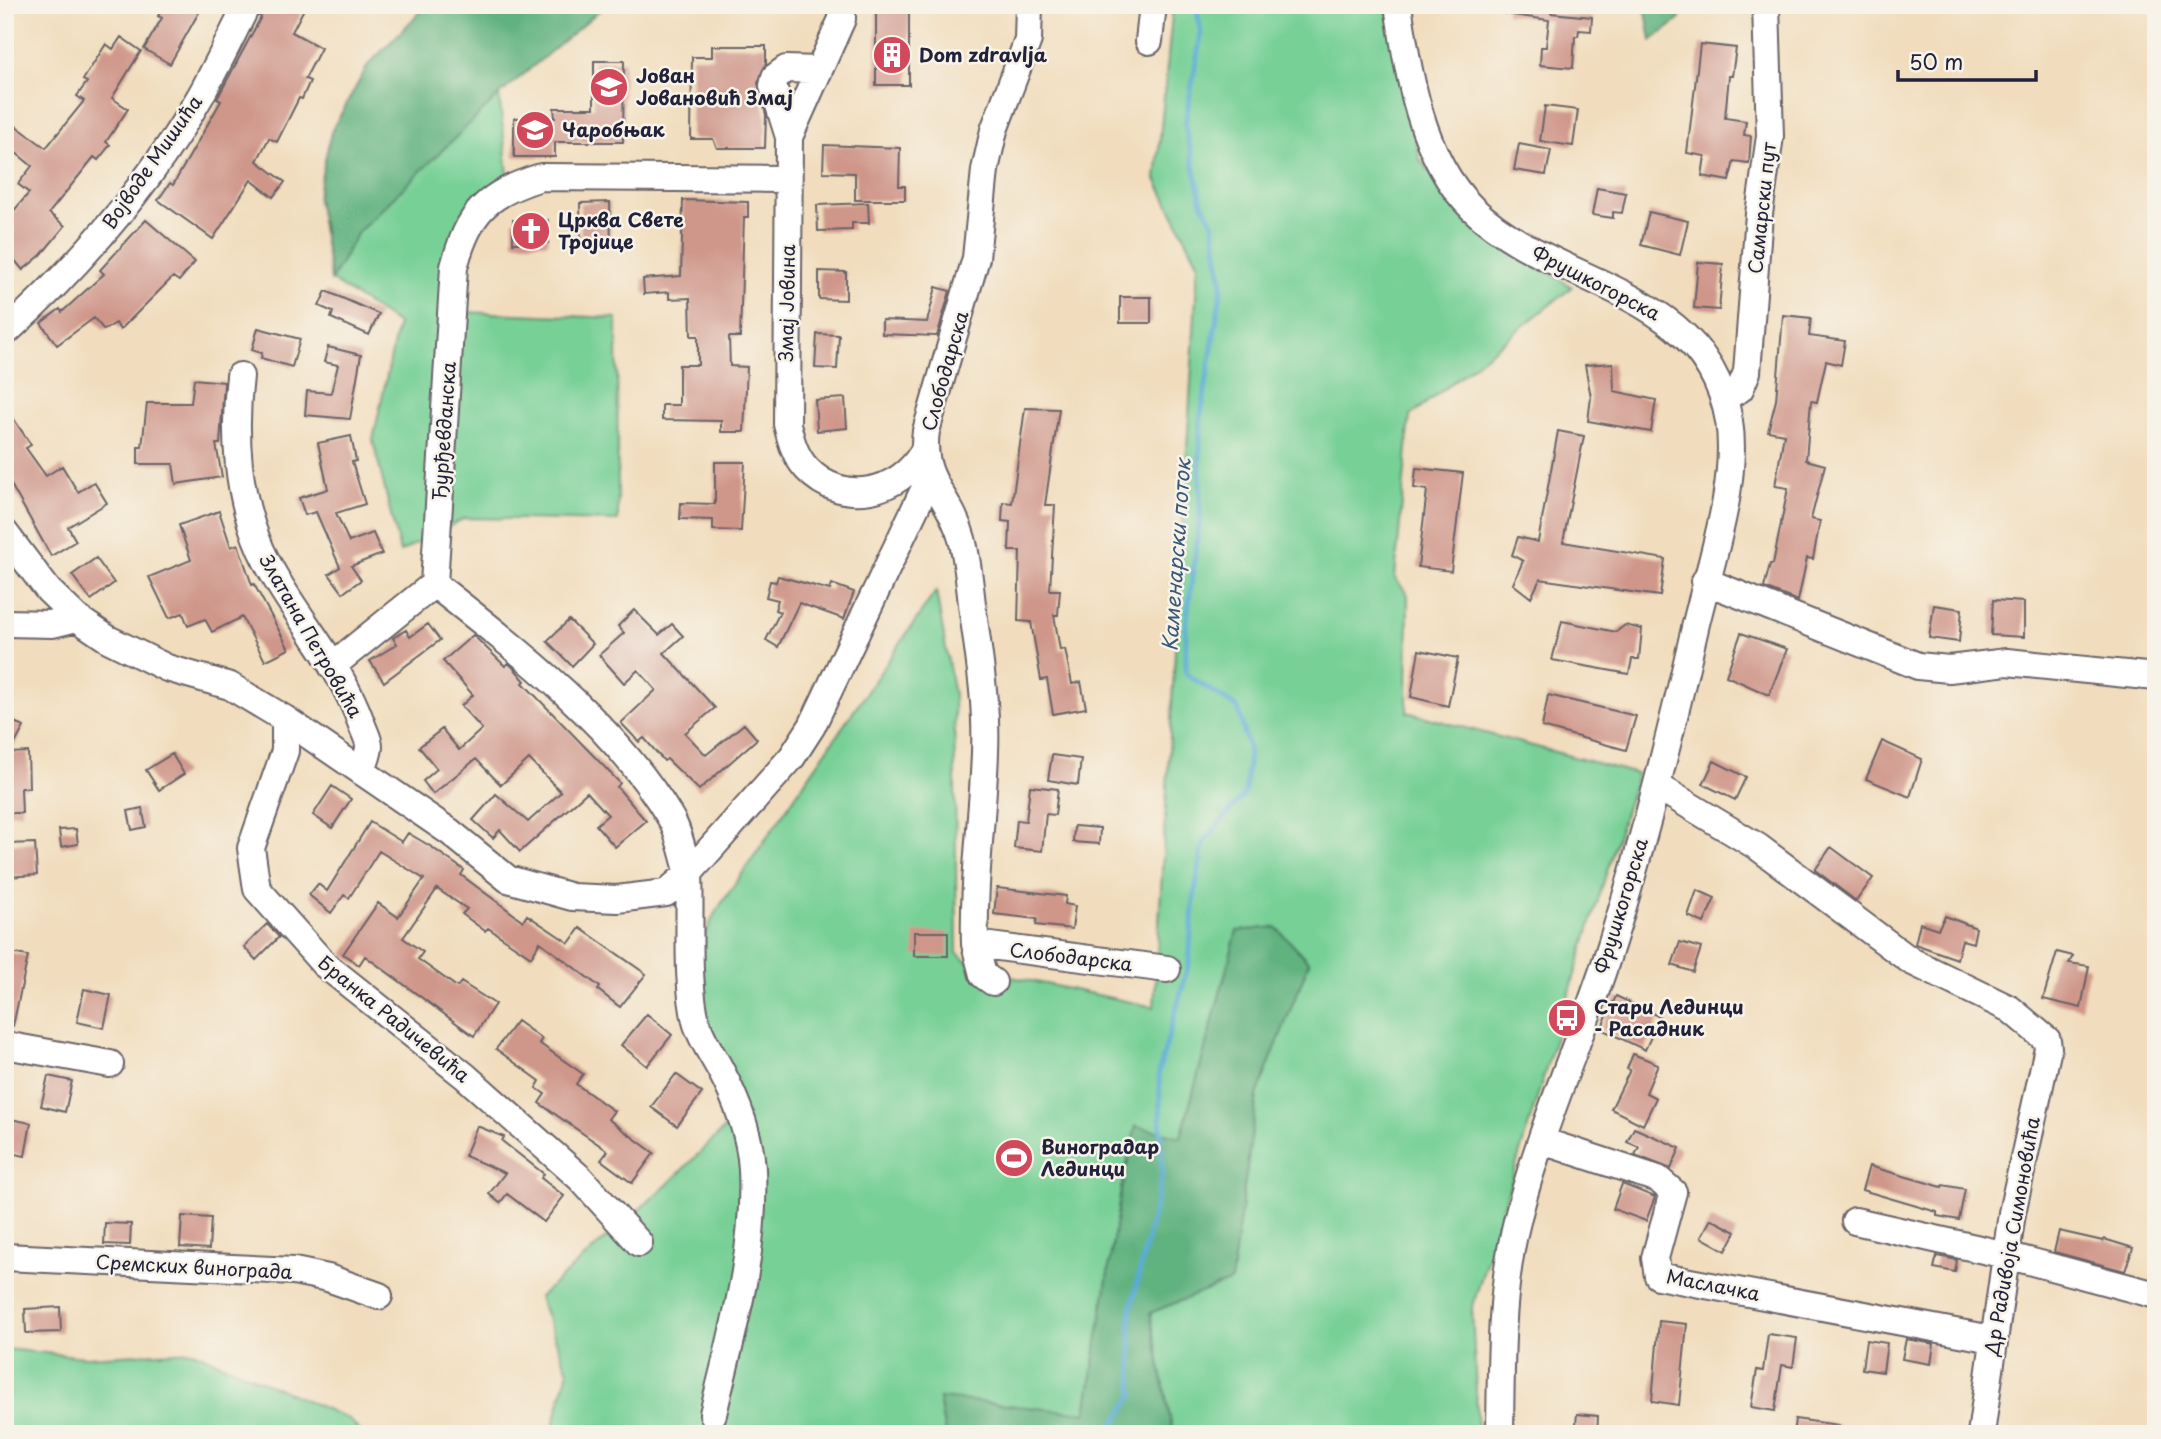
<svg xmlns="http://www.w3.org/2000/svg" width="2161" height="1439" font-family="'Playpen Sans',sans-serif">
<rect width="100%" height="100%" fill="#f7f3e8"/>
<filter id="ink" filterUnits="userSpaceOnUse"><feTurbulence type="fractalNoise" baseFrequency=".0143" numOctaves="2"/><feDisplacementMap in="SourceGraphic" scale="14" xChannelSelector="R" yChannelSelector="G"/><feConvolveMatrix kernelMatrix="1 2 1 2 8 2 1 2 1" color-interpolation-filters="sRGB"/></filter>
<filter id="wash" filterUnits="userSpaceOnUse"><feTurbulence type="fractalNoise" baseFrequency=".00686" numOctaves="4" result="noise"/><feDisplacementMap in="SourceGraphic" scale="28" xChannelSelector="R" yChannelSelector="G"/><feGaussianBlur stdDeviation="1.57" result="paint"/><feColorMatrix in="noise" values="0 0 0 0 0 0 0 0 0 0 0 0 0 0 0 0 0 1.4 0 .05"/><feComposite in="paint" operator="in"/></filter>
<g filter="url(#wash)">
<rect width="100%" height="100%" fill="#f1ddbd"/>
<path fill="#77d096" stroke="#4c7968" stroke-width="2" d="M1173 5H1388L1420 160 1474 226 1572 287 1410 416 1395 578 1408 595 1407 712 1637 774 1472 1308 1478 1434H1173L1150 1313 1231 1280 1257 1095 1309 962 1237 931 1181 1138 1136 1127 1121 1190 1086 1414 939 1399 945 1434H571L554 1423 568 1371 539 1297 667 1185 736 1117 686 975 715 913 936 591 954 695 957 953 979 970 1154 1007 1198 263 1156 179Z
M499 95 508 174 472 200 462 312 617 318 618 521 465 518 400 552 373 440 398 324 331 280 358 232Z
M5 1349 86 1357 193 1351 349 1419 362 1434H5Z"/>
<path fill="#61b27f" stroke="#426a5d" stroke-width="2" d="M427 5H606L499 95 358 232 331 280 317 197 331 132 368 65Z
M1645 5H1681L1680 19 1651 41Z
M1276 927 1309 962 1257 1095 1231 1281 1150 1313 1173 1434H945L939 1398 1086 1413 1121 1190 1136 1126 1181 1137 1237 931Z"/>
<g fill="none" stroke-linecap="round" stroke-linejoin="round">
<path stroke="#59abd4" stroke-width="5" d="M1107 1434 1133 1396 1130 1313 1162 1176 1159 1071 1189 963 1193 906 1203 843 1245 793 1249 752 1238 708 1186 674V626L1200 515V422L1222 285 1213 223 1202 203 1185 124 1201 34 1196 5"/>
</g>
<g id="blocks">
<path fill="#cf968a" d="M164 5H203L170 64 144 49 162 18 158 16Z
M263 5H306L292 32 321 48 305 79 310 81 302 99 299 98 277 142 269 138 257 161 285 182 273 197 251 180 213 239 158 200 170 183 173 185 221 101 217 99 261 17 259 16Z
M876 5H909V85H876Z
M1506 5H1553L1551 13 1592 17 1591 31 1579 30 1578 36H1575L1573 68 1540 65 1541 47H1546L1549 20 1506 14Z
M121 37 141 51 112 98 128 109 106 142 110 145 98 160 94 157 49 213 65 226 41 255 23 270 5 249V221L29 193 18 184 32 166 5 144V118L46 148 84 101 77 96 87 82 83 80 106 44 113 49Z
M1700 44 1736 48 1732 76H1729L1725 118 1746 121 1744 135 1751 136 1749 163 1734 161 1729 181 1702 176 1705 156 1687 153Z
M712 46H766V64L758 83 766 115 765 148H717L713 139H691L692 57H712Z
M594 61H624L623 142H555V157H514V118H555L554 108H594Z
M1545 106 1578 110 1573 146 1540 141Z
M1519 144 1551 150 1546 175 1514 170Z
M824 145 900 148 899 186H905V200H855V173L823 172Z
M1597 188 1626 193 1622 213 1613 212V218L1592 215Z
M683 200 748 202V217H744L740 337H729L730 366 747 367 744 432H721V421L662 420V405H679V365H698V336H691L690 298 669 299V292L644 294 643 279 681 276Z
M610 202 611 245 581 246 580 203Z
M868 203 869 223H852V230L818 231 817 205Z
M1649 212 1688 221 1680 255 1641 245Z
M146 220 195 262 179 281 173 277 120 330 116 323 104 330 94 318 57 345 41 323 60 309 62 312 104 274 100 270Z
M513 220H548V243H513Z
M1698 262 1723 264 1719 310 1694 308Z
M819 271 846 272V300L819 299Z
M936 287 950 291 937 336 882 334V320L927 322Z
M326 291 379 314 369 335 331 318 333 312 319 306Z
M1120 297H1151V323H1120Z
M1783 315 1811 318 1809 336 1845 341 1841 365 1826 361 1817 402 1811 401 1806 460 1825 465 1811 519 1820 521 1813 559 1807 558 1798 601 1764 588 1770 564H1773L1788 488 1775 486 1784 434 1768 431 1776 400Z
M258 328 300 339 292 367 261 358 262 353 252 350Z
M817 334 839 335 837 369 815 368Z
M328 347 361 355 350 419 305 415 307 391 331 393 338 365 324 362Z
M1613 363 1614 391 1656 400 1651 432 1588 421 1591 397 1585 365Z
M194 379 224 382 220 444H216L222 477 176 484 173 464H138V447H142L147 403H191Z
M845 398 847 428 817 431 815 400Z
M5 406 31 445 26 448 46 476 62 466 78 492 94 482 107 503 68 527 76 541 51 556 5 474Z
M1025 408 1059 409 1045 505H1055L1050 590H1060L1058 615H1054L1060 650 1065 649 1072 684 1081 682 1086 708 1053 714 1047 679 1041 680 1031 622 1018 621 1020 551H1009L1010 522 1002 521 1003 502 1012 503Z
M1558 431 1584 436 1563 542 1665 559 1660 596 1540 579 1531 598 1513 584 1523 561 1512 555 1518 537 1538 542Z
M351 436 356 461 352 462 365 504 336 513 349 542 373 533 382 554 351 566 361 580 343 593 329 574 340 567 316 512 305 515 299 498 328 489 318 443Z
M715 462H745L741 531 713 530V520L680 519 681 503 715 504Z
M1416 468 1463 473 1451 571 1418 567 1427 490 1414 488Z
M219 511 231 547 238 544 252 585 254 584 289 649 265 661 242 617 212 632 205 619 188 626 183 613 169 618 149 577 191 560 179 525Z
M96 558 114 583 91 600 72 575Z
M778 576 830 590 832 584 854 592 844 619 799 603 778 647 766 640 780 612 775 610 778 600 766 597 770 581 776 582Z
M1993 600 2024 602V637L1991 635Z
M1934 605 1962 609 1959 642 1929 638Z
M634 610 659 635 672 624 683 636 664 653 715 708 685 733 706 755 744 724 757 739 699 790 667 759 664 761 644 738 639 742 621 723 656 690 638 670 624 683 599 655 624 633 618 626Z
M569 620 593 644 572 666 547 641Z
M1562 621 1616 632 1625 625 1642 629 1639 659H1632L1629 674 1552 660Z
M428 624 440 640 384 682 370 661 397 644 393 638 406 630 410 637Z
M1741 633 1787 649 1769 695 1726 676Z
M473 635 505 666 508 663 514 668 525 681 523 683 620 783 617 787 646 821 615 847 596 825 608 815 587 792 520 852 500 830 493 838 473 820 496 794 528 822 561 792 529 759 501 785 476 759 433 794 423 781 437 769 419 747 442 729 459 750 482 729 461 706 473 695 443 661Z
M1419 650 1458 658 1448 706 1411 697Z
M1548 695 1636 716 1626 750 1542 727Z
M5 717 24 727 10 753 28 752 29 788H21L22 813H5Z
M1882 741 1922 759 1910 797 1866 779Z
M172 754 184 774 159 790 146 770Z
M1052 755 1081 759 1078 785 1048 780Z
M1714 761 1746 777 1735 800 1703 784Z
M332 786 351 799 332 828 313 815Z
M1030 786 1058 789 1055 815 1046 814 1042 851 1014 848 1017 820 1026 821Z
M142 808 146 827 132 830 128 811Z
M370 822 402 842 408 833 430 846 464 870 461 875 523 921 527 915 569 943 580 928 646 974 620 1007 598 990 600 987 540 942 531 957 488 928 485 931 462 914 467 909 437 889 403 938 423 952 418 959 457 987 461 982 495 1004 474 1036 365 956 359 965 343 954 378 903 398 917 424 879 379 851 349 898 344 895 331 913 309 895 318 884 327 891Z
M1074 826 1100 828 1099 844 1073 842Z
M76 829 78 844 61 847 59 830Z
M35 843 37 875 5 877V844Z
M1831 847 1873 878 1856 901 1815 870Z
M997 888 1066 896 1065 904 1075 906 1072 929 1036 925 1037 919 994 914Z
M1697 890 1715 898 1704 923 1688 916Z
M1945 916 1976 928 1973 943 1962 940 1957 959 1915 944 1920 923 1938 929Z
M267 924 279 937 256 960 244 947Z
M914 932H948V956H914Z
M1680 942 1701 948 1693 972 1672 965Z
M5 952 28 956 13 1026 5 1025Z
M2057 952 2073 956 2069 963 2089 966 2081 1008 2043 999Z
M84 989 111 995 104 1028 77 1022Z
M1616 996 1660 1017 1645 1050 1601 1029Z
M647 1014 672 1035 647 1066 621 1045Z
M517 1021 542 1039 539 1043 583 1074 576 1084 614 1111 608 1119 654 1153 632 1183 601 1160 608 1151 539 1103 545 1094 536 1088 540 1081 496 1049Z
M1633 1054 1658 1064 1646 1093 1656 1098 1643 1125 1611 1109 1630 1070 1627 1069Z
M676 1074 702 1093 677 1126 651 1107Z
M48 1076 72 1081 65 1112 41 1106Z
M5 1118 31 1123 25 1156 5 1152Z
M477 1126 504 1137 502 1141 544 1174 541 1178 564 1196 544 1222 507 1194 500 1203 489 1194 505 1173 465 1156Z
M1634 1128 1680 1148 1671 1169 1635 1155 1639 1147 1627 1142Z
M1869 1166 1942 1187 1943 1185 1965 1189 1959 1220 1937 1216V1212L1862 1190Z
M1622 1184 1655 1197 1646 1221 1613 1209Z
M182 1216 211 1218 209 1249 180 1247Z
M1711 1219 1736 1232 1726 1251 1701 1237Z
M105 1223 131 1224 130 1245 104 1244Z
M2059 1231 2103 1241 2104 1239 2133 1248 2125 1271 2054 1252Z
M1937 1256 1957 1260 1955 1272 1934 1268Z
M60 1307 61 1332 26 1333 25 1309Z
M1659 1321 1687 1324 1679 1405 1652 1401Z
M1768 1334 1797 1338 1793 1367 1782 1365 1775 1411 1751 1407 1757 1370 1763 1371Z
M1906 1339 1934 1344 1931 1364 1902 1359Z
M1866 1340 1887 1343 1883 1372 1862 1369Z
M1577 1414 1598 1416 1597 1434H1575Z
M1795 1419 1839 1425V1434H1793Z"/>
</g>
</g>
<g filter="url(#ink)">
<use href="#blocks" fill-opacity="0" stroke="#6a6368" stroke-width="2"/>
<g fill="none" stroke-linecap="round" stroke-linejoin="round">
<g stroke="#6a6368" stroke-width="30">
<path id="minor" d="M842 5V19L789 137 787 424C791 441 795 456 807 469 843 507 900 493 923 452
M1029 5 1028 40 994 130 985 170 976 258 926 431C919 481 950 495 962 539 969 565 970 593 974 619 980 663 987 707 985 752 983 816 973 880 975 944L1167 969
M1398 5C1408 72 1421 158 1472 208 1554 288 1706 286 1729 421 1739 483 1709 567 1695 628 1669 741 1641 854 1605 964 1577 1048 1540 1130 1518 1217 1500 1287 1501 1361 1500 1434
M1149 41 1153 5
M789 137 773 86 775 77 786 69 819 70
M5 333C81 264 150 184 201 95 217 66 232 35 247 5
M240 376C233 433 237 496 261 550 289 611 340 661 362 725 364 731 369 740 369 746 369 754 364 764 362 772
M1723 398 1740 389 1747 372 1759 214 1770 136 1766 5
M5 533 48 590 77 618 108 639 167 668 230 686 285 719 450 832 508 879 572 897 617 899 666 893 689 873C691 917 686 981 696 1021 700 1037 712 1054 720 1069 736 1099 750 1134 752 1169 756 1254 732 1333 713 1414
M1705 581 1918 666 1949 669 2007 662 2156 677
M434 584 454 267C469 212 486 194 541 177L788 179
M434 584C517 649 615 725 670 817 680 833 683 856 689 873
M5 623 53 624 77 618
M332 666 434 584
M285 719V751L251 848 257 889 324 964 465 1076 580 1178 639 1243
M1657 786 1758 847 1911 961 2010 1009 2047 1040 2048 1048 2012 1213 1981 1434
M689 873 792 757 812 726 930 477
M975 944 983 975 993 982
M5 1045 110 1064
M1542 1141 1658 1179 1673 1192 1655 1258 1658 1276 1992 1339
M1855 1221 2006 1255 2156 1295
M5 1257 294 1271 328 1278 379 1296"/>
</g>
<use href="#minor" stroke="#fff" stroke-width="26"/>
</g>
</g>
<defs>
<g id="building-disc" transform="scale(2.0125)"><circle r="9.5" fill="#d1495b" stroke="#f7f3e8"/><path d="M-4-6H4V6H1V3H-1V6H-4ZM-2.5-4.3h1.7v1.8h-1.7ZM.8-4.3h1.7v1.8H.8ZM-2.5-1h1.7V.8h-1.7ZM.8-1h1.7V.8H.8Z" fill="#fff"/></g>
<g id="school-disc" transform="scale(2.0125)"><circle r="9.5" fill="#d1495b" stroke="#f7f3e8"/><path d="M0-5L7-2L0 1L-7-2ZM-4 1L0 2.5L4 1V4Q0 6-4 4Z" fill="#fff"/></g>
<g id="church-disc" transform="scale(2.0125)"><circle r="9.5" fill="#d1495b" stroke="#f7f3e8"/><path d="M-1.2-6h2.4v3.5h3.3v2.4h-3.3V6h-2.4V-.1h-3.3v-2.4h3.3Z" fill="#fff"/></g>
<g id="bus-disc" transform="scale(2.0125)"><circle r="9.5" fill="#d1495b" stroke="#f7f3e8"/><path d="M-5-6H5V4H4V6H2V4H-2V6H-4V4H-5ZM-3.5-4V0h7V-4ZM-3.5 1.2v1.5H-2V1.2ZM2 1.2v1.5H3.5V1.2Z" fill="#fff"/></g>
<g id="stadium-disc" transform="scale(2.0125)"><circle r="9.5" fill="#d1495b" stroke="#f7f3e8"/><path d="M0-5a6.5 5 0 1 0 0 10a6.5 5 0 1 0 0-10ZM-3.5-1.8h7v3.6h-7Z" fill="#fff"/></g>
</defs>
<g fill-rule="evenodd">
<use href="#building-disc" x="892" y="55"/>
<use href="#school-disc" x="609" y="87"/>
<use href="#school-disc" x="535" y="130"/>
<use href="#church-disc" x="531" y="231"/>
<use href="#bus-disc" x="1567" y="1018"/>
<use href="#stadium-disc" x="1014" y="1158"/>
</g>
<g text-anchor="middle" stroke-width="5" stroke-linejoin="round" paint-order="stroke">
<g font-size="19" font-weight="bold" fill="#22223b" stroke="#f7f3e8" text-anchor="start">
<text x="919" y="62">Dom zdravlja</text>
<text x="636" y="83">Јован<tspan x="636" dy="22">Јовановић Змај</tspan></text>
<text x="562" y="137">Чаробњак</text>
<text x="558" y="227">Црква Свете<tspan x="558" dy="22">Тројице</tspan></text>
<text x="1594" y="1014">Стари Лединци<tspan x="1594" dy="22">- Расадник</tspan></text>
<text x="1041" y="1154">Виноградар<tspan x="1041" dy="22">Лединци</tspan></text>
</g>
<g font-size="19" fill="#22223b" stroke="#f7f3e8">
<text transform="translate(152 162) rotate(-55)" y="7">Војводе Мишића</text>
<text transform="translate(1762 208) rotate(-84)" y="7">Самарски пут</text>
<text transform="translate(1596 283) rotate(27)" y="7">Фрушкогорска</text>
<text transform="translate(787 303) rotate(-89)" y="7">Змај Јовина</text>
<text transform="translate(945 371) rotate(-74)" y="7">Слободарска</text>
<text transform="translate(444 431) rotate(-86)" y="7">Ђурђевданска</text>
<text transform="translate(311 636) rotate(60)" y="7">Златана Петровића</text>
<text transform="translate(1621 906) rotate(-73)" y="7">Фрушкогорска</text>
<text transform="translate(1071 957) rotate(7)" y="7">Слободарска</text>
<text transform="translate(394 1019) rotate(39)" y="7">Бранка Радичевића</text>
<text transform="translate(2012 1236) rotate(-80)" y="7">Др Радивоја Симоновића</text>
<text transform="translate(194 1267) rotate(3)" y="7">Сремских винограда</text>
<text transform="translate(1713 1285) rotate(11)" y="7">Маслачка</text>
</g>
<g font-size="21" font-style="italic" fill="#385978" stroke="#f7f3e8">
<text transform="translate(1177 555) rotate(-86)" y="7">Каменарски поток</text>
</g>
</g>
<rect width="2161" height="1439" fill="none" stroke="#f7f3e8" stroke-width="28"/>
<path d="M1898 70v10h138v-10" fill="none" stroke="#22223b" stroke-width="3.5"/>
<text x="1909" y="70" font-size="21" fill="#22223b" stroke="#f7f3e8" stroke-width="5" paint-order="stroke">50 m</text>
</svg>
